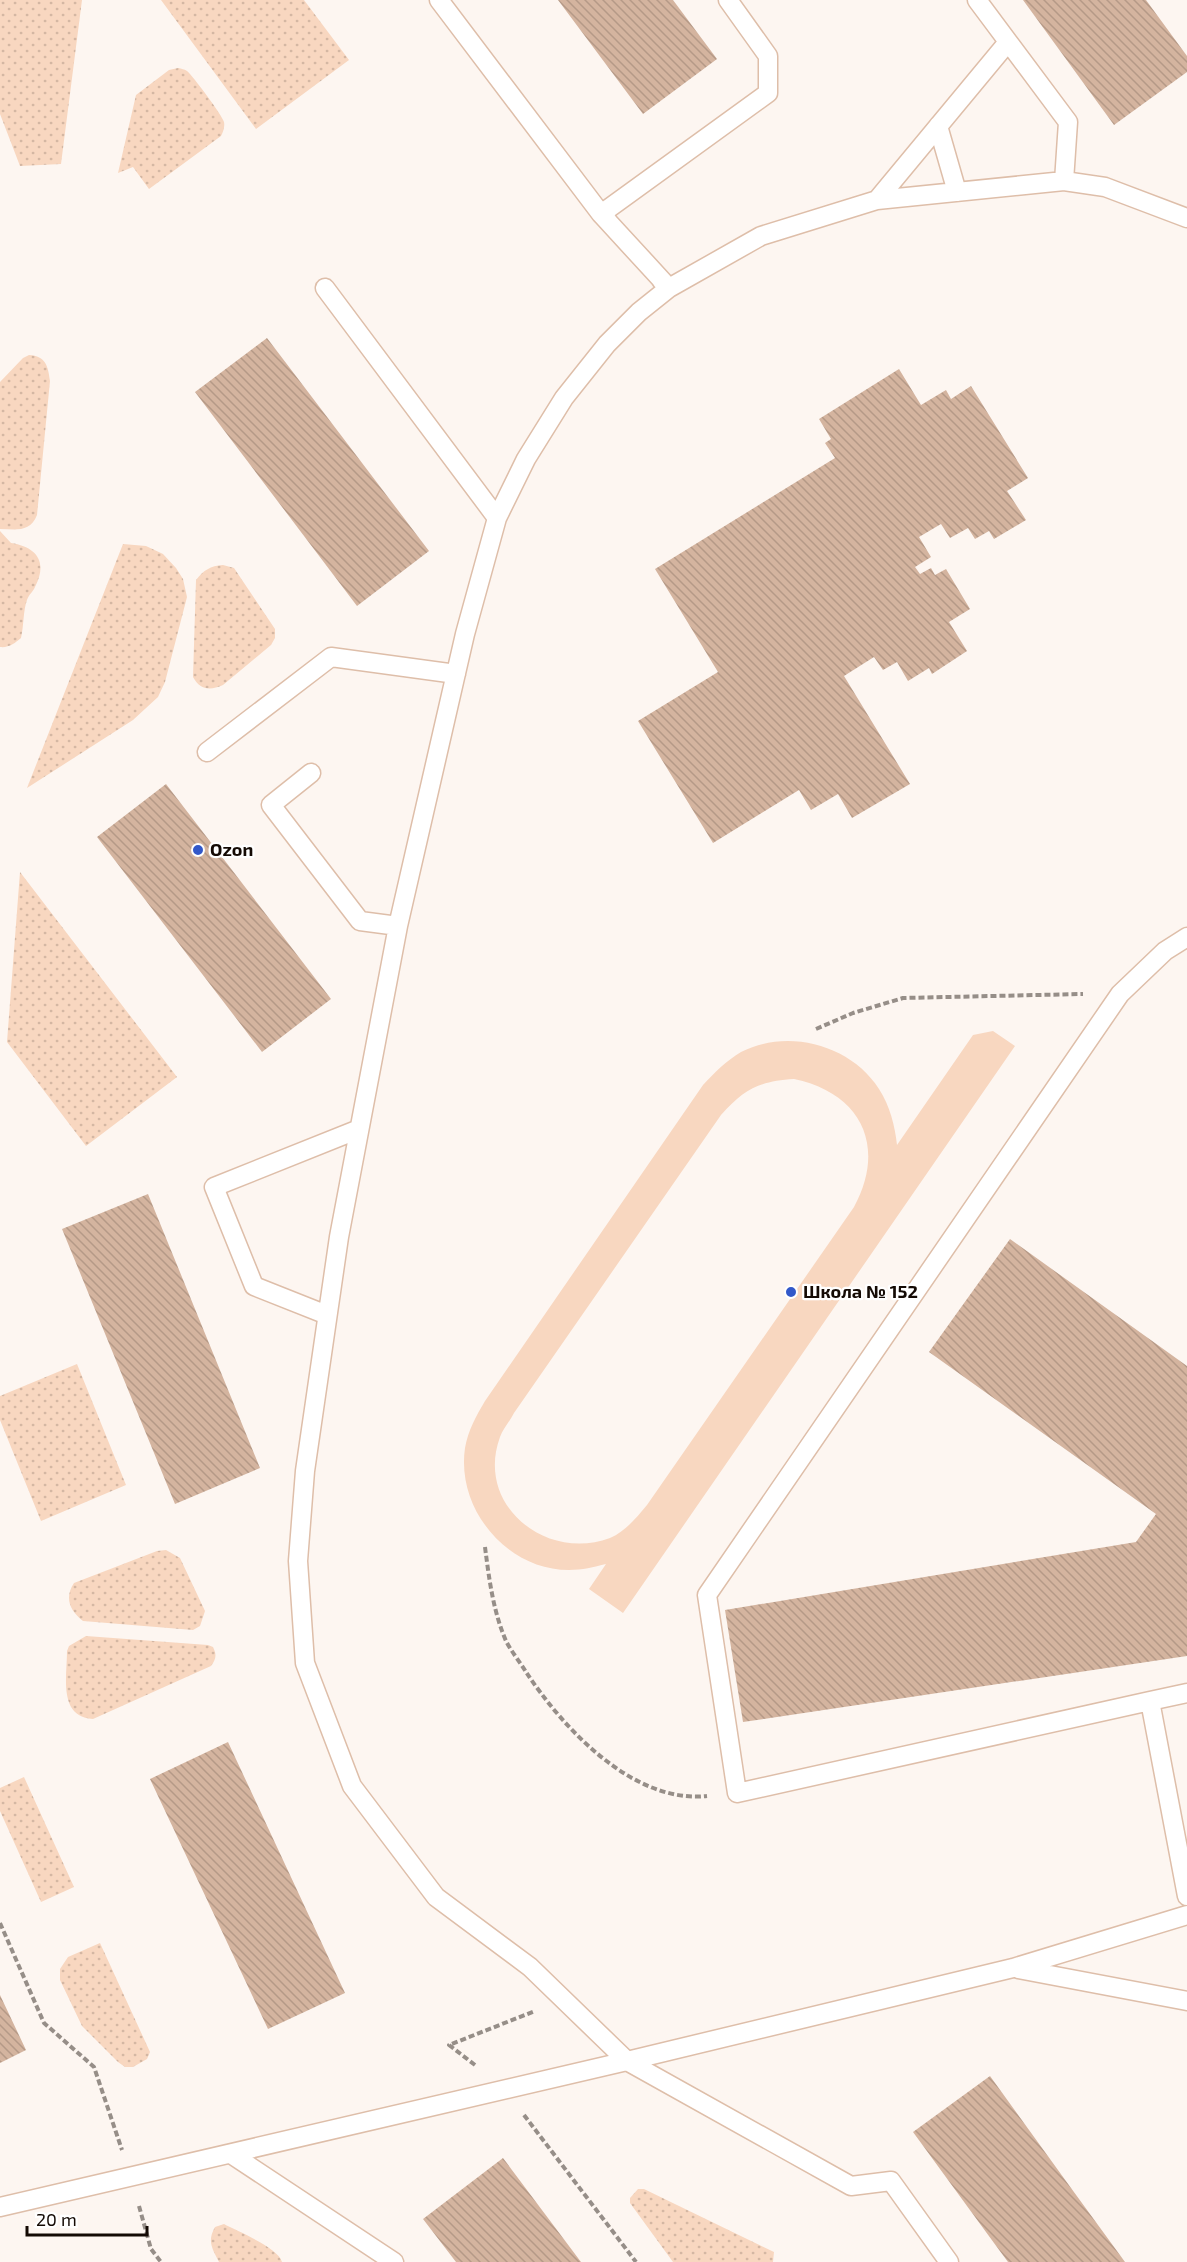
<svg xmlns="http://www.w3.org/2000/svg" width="1187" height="2262" font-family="'Exo 2',sans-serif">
<defs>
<pattern id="grass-dots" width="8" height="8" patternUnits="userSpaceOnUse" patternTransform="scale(1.5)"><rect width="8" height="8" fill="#f8d7c0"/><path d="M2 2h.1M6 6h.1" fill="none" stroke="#d4b7a3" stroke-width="1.8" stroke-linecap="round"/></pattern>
<pattern id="building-back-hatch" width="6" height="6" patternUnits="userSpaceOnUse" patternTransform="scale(1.5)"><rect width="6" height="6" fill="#d4b49f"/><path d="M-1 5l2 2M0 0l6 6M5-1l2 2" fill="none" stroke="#b59987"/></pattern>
</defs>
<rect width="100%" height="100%" fill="#fdf6f1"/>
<path fill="url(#grass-dots)" d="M0 0H82L61 164 20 166 0 114Z
M161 0H304L349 60 256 129Z
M178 68C182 69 184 69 187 71 193 76 222 115 224 122 225 127 223 132 221 136L149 189 133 167 118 173 136 95 169 70Z
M29 355C46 356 48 366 50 381L37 515C30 533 16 529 0 529V382L23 358Z
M0 531 11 543C37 547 48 562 35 587 33 592 29 594 27 600 23 611 24 625 21 638 15 643 9 648 0 647Z
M123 544 146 546 163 554 176 568 183 579 187 597 165 682 158 697 133 720 27 788Z
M223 565 234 568 275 629V638L271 645 223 685C210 691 200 690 193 677L196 580C204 570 210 566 223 565Z
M20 872 177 1077 86 1146 7 1042Z
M77 1364 126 1485 41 1521 0 1420V1396Z
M166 1550 180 1558 205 1611 200 1626 193 1630 83 1621C70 1611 64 1598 74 1583L157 1551Z
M86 1636 208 1645 213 1647C217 1655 216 1659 211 1666L93 1719C58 1717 67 1677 67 1651L69 1646Z
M24 1777 74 1887 41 1902 0 1811V1788Z
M100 1943 150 2052 147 2059 133 2067H125L118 2062 82 2026 60 1980V1969L68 1957Z
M638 2189H644L774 2252 773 2262H673L630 2203V2198Z
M224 2224C237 2231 279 2248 282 2262H219C212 2248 207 2241 215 2227Z"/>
<path fill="#f8d7c0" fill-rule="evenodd" d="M993 1031 1015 1046 623 1613 589 1589 606 1564C594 1567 582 1570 569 1570 507 1570 456 1509 465 1448 468 1431 476 1416 485 1401L703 1085C715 1072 726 1061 741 1052 788 1028 851 1045 879 1089 890 1106 895 1126 897 1145L973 1035ZM794 1079C861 1093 887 1146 854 1207L647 1505C636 1518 626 1531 610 1538 546 1562 475 1505 500 1437 503 1429 510 1421 514 1413L721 1115C744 1089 760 1081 794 1079Z"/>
<path fill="url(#building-back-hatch)" d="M558 0H673L717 59 643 114Z
M1023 0H1146L1187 56V72L1114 125Z
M267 338 429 551 357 606 195 392Z
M899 369 921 405 946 390 951 399 971 386 1028 478 1007 491 1026 520 994 539 989 531 975 539 968 528 950 538 941 524 919 537 931 557 915 567 920 574 931 568 935 575 946 569 970 609 949 622 967 651 932 674 929 668 908 681 897 662 883 670 874 657 844 676 910 784 852 818 838 794 811 810 799 790 713 843 638 721 718 672 655 569 835 458 825 443 831 439 819 419Z
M166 784 331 999 262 1052 97 837Z
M148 1194 260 1468 175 1504 62 1229Z
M1010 1239 1187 1366V1656L743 1722 725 1610 1136 1542 1156 1514 929 1352Z
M228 1742 345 1993 268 2029 150 1779Z
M0 1995 26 2050 0 2063Z
M990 2076 1071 2188 1125 2262H1008L994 2243 913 2132Z
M503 2158 581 2262H456L423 2219Z"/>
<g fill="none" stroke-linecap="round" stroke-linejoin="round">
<g stroke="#debea9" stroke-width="21">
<path id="service" d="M439 0 601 214 669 288 639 312 607 344 564 398 526 459 497 518 465 634 398 926 339 1237 305 1471 298 1561 305 1663 352 1786 436 1897 530 1967 627 2061 1013 1968 1187 1915
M977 0 1068 122 1064 181
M938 126 957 192
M877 200 1008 42
M608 221 601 214 768 93V56L728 0
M661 280 669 288 761 236 877 200 1064 181 1105 187 1187 218
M325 288 497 518
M207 752 331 657 456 674
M311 773 271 805 360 921 398 926
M327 1315 254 1286 214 1187 359 1129
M1187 1693 1150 1701 1187 1896
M1150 1701 737 1793 707 1595 1120 994 1165 951 1187 937
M1018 1969 1187 2001
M231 2154 394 2262
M0 2207 627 2061 851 2186 891 2181 949 2262"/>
</g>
<path stroke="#968e88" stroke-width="4" stroke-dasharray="6 3" stroke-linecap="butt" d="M816 1029 853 1013 903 998 1083 994
M485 1547C489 1578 493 1611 506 1641 511 1651 520 1662 526 1672 563 1728 633 1804 707 1796
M0 1923 44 2023 94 2067 122 2150
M475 2065 449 2045 535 2011
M524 2115 636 2262
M139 2206 151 2249 161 2262"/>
<use href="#service" stroke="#fff" stroke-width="18"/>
</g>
<g fill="#3258c9" stroke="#fff" stroke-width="2">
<circle cx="198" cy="850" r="6"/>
<circle cx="791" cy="1292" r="6"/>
</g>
<g text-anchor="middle" stroke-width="4.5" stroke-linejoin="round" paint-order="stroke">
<g font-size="18" font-weight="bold" fill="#140a04" stroke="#fff" text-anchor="start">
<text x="210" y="856">Ozon</text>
<text x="803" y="1298">Школа № 152</text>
</g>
</g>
<path d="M27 2226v9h120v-9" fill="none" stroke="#140a04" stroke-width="3"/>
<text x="36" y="2226" font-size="18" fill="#140a04" stroke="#ffffff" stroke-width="4.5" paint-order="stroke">20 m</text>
</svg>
